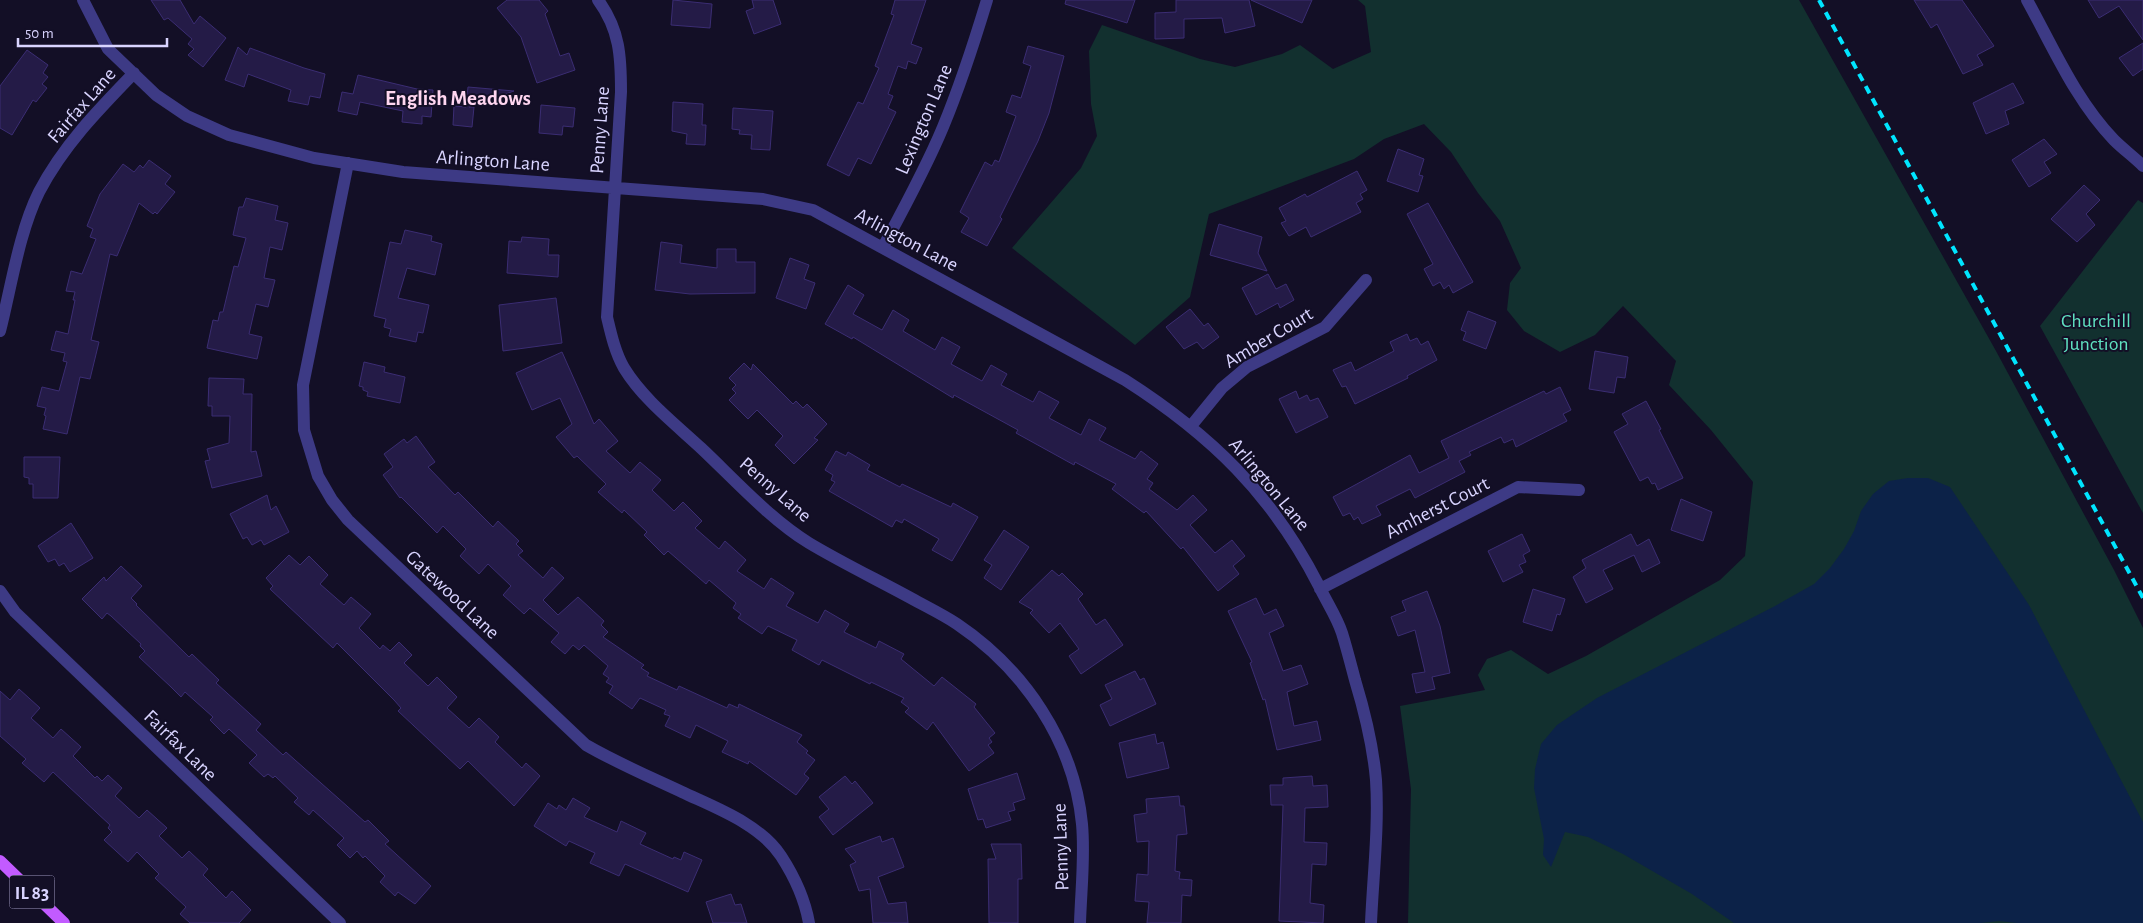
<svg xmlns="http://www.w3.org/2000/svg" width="2143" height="923" font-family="'Alegreya Sans',sans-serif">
<rect width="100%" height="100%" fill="#130f26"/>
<path fill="#12302f" d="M1358 0H1799L1996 351 2114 570 2143 628V923H1408L1411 789 1400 706 1485 690 1478 675 1487 659 1511 650 1548 674 1586 656 1720 580 1745 556 1753 482 1711 430 1669 385 1676 361 1623 306 1595 335 1560 352 1524 331 1507 310 1510 283 1521 268 1500 221 1478 193 1451 152 1424 124 1384 139 1354 159 1209 214 1190 297 1135 345 1012 248 1081 168 1097 136 1091 104 1089 51 1102 25 1200 59 1235 67 1282 54 1300 45 1333 69 1371 52 1365 6Z
M2138 200 2143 203V513L2040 326Z"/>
<path fill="#0c2248" d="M1908 478H1928L1950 487 2029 605 2143 822V923H2017L1999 921 1981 923H1734L1692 894 1623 854 1588 837 1565 832 1551 867 1543 855 1544 839 1534 788 1535 769 1541 744 1557 725 1597 698 1775 606 1814 584 1830 568 1844 549 1854 531 1861 511 1873 494 1889 481Z"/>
<path fill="#241b47" stroke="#3b2d73" d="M151 0H180L194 24 200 16 226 38 203 67 188 55 194 49 188 44 192 39 168 18 164 20Z
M507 0H539L548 11 545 14 560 56 569 53 575 70 537 83 521 37 497 8Z
M673 0 712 4 710 28 671 25Z
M752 0H773L781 24 754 34 746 11 754 8Z
M895 0H926L911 44 922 48 916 64 908 61 906 69 898 66 888 94 893 96 888 108 896 112 871 164 858 158 849 176 827 165 858 102 863 104 879 68 875 66 894 15 891 14Z
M1066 0H1135L1127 23 1065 4Z
M1176 0H1249L1255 26 1225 33 1222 18 1184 19V38L1155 39V13L1176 12Z
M1251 0H1312L1302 23Z
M1914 0H1962L1994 46 1977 55 1983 65 1963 74 1937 24 1931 28Z
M2088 0H2143V40L2119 6 2099 18Z
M2143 43V69L2133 76 2119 58Z
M1028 46 1064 56 1049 113 1038 141 1000 217 1002 219 987 246 961 232 969 218 960 212 985 162 992 166 995 160 999 162 1016 116 1006 112 1012 95 1021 98 1031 66 1023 63Z
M238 47 247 55 250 48 304 68 325 74 320 98 310 96 308 105 288 101 291 90 248 74 244 87 225 80Z
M27 50 48 65 43 73 48 77 42 84 47 88 36 102 33 100 12 135 0 128V86Z
M358 75 417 89 433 90 431 117 422 116V124L402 122 403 111 360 102 357 115 338 111 342 92 353 94Z
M2013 83 2024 103 2005 111 2009 124 1986 134 1973 103Z
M468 87 514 91 469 107H474L472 127 453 125 454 106 466 107Z
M673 102 703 104 702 125H706L705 145 686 144 687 134 672 131Z
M541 105 575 108 573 127 563 126 562 135 539 133Z
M733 108 773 111 770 150 751 149 752 135 739 134 740 130 732 129Z
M2044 139 2057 154 2044 162 2051 173 2029 187 2012 160Z
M1398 149 1424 159 1419 175 1423 176 1418 192 1387 181Z
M149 160 171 176 165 184 175 192 157 214 155 212 153 214 139 203 117 256 110 254 91 340 99 342 90 379 80 377 67 434 43 429 46 416 44 415 46 408 37 406 42 387 59 391 67 362 63 361 65 353 51 350 56 331 68 334 75 300H73L75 292 66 291 71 271 82 274 96 239 90 237 93 229 87 226 100 194 123 164 134 172 140 165 143 168Z
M1357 171 1367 190 1360 194 1363 199 1356 203 1361 212 1311 237 1306 227 1289 236 1281 223 1286 221 1279 208 1305 194 1307 197Z
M2084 185 2100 200 2086 214 2095 225 2077 242 2051 219Z
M246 198 278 206 275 220 288 223 282 250 270 247 264 278 275 280 268 307 256 304 249 334 262 337 257 359 207 348 213 320 218 321 220 312H223L234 266 238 267 246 238 233 235 239 207H243Z
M1428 203 1473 282 1453 293 1449 285 1444 289 1440 282 1433 286 1424 269 1433 264 1407 214Z
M1219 224 1262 237 1258 253 1267 271 1210 255Z
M405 230 432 236 431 241 442 244 435 275 407 268 398 298 429 305 423 333 418 332 416 342 389 336 391 329 384 327 386 319 374 316 390 242 401 244Z
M522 237 549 239 548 255H559L558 277 507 273 509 241 521 242Z
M661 242 682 245 680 263 717 268V249H736V262H755V293L690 294 655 290Z
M790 258 809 265 804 279 815 283 806 309 776 298Z
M1268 274 1276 289 1286 284 1294 300 1280 308 1278 303 1256 315 1242 288Z
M848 285 864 295 853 314 882 330 893 310 909 320 903 331 935 350 942 337 960 347 951 364 982 381 991 365 1007 374 1001 385 1033 402 1039 391 1059 402 1049 418 1081 435 1089 419 1106 428 1099 440 1135 459 1141 451 1158 464 1147 479 1153 483 1149 489 1177 510 1193 495 1207 510 1190 525 1215 553 1232 540 1245 556 1233 566 1239 574 1218 591 1183 547 1181 549 1146 511 1144 513 1112 489 1116 484 1075 462 1074 465 1016 433 1018 430 954 395 953 398 853 337 852 339 825 324Z
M556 298 562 343 503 351 499 305Z
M1190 309 1204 326 1208 323 1219 337 1203 349 1197 342 1184 349 1166 327Z
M1468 311 1496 322 1486 349 1463 340 1466 332 1461 330Z
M1407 334 1410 341 1417 338 1421 345 1428 341 1437 360 1407 376 1408 378 1355 404 1346 386 1342 387 1333 370 1351 362 1355 371 1394 351 1390 342Z
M1595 351 1628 357 1625 378 1617 377 1614 393 1589 389Z
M562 352 594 424 599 419 618 441 606 451 630 473 640 462 661 480 652 490 674 511 683 502 702 521 695 528 719 549 725 541 746 560 737 571 764 589 771 578 794 593 786 606 818 623 825 610 849 624 844 632 876 648 879 641 904 654 901 659 934 686 942 677 976 704 974 707 995 733 989 738 992 742 988 745 994 753 969 771 933 722 927 730 905 712 909 708 901 702 904 698 871 682 870 684 822 660 819 665 792 650 797 640 768 626 762 634 738 618 741 614 733 608 736 603 709 580 706 584 668 551 664 555 644 535 647 532 624 510 622 513 598 492 606 484 577 456 574 458 556 437 572 424 560 398 532 410 516 373Z
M364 362 385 367 384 372 405 377 400 403 367 396 368 392 363 390V387L359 386Z
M744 363 751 370 753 364 793 404 796 401 803 408 807 404 827 424 814 438 818 440 794 464 775 445 783 436 757 410 748 419 729 400 736 393 732 389 736 385 729 378Z
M209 378 244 379 243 394H252L251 452 256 451 262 476 212 488 205 461 210 460 207 449 229 443 230 416H212V406H208Z
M1560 387 1571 410 1563 414 1567 421 1516 447 1513 439 1504 443 1501 437 1469 452 1471 455 1459 461 1465 472 1415 498 1410 489 1376 506 1381 515 1362 524 1358 517 1354 520 1350 513 1343 516 1333 497 1410 455 1419 473 1449 458 1441 441 1544 391 1546 394Z
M1296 391 1299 399 1307 395 1310 401 1318 398 1328 417 1296 433 1279 399Z
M1646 401 1661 429 1659 430 1683 478 1658 490 1655 483 1652 484 1648 477 1640 481 1614 432 1628 424 1622 414Z
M416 436 435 462 428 467 455 495 458 492 493 527 498 521 519 541 516 544 523 551 518 555 543 578 552 567 564 578 543 600 558 615 578 597 604 621 601 625 608 632 603 637 644 665 641 668 649 673 647 676 677 690 679 686 727 708 729 704 738 708 739 704 802 735 797 742 808 751 806 753 815 760 804 774 809 778 796 795 749 761 748 764 722 752 728 741 696 725 690 738 665 726 670 716 664 714 666 710 640 698 632 709 609 693 613 686 606 682 609 678 603 674 608 666 584 645 579 650 573 645 565 654 551 642 559 633 530 608 524 614 503 595 511 586 488 564 479 574 460 556 466 549 443 526 437 533 401 497 400 498 383 475 393 467 384 454 404 439 407 443Z
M836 451 846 456 848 452 870 465 867 470 900 487 902 484 951 507 953 503 978 517 952 561 932 550 939 539 904 519 902 523 896 520 892 527 829 491 835 482 831 480 833 475 825 470Z
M24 457H60L58 498H33V484H29V478L24 477Z
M267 495 271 510 276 506 289 532 264 545 261 540 252 545 247 537 243 539 230 514Z
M1681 499 1712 512 1703 541 1671 530Z
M71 523 93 558 70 572 64 563 59 566 55 559 48 562 38 546Z
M1004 530 1029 547 1001 590 984 578 992 565 984 560Z
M1522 534 1530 551 1523 555 1526 562 1519 565 1523 572 1503 582 1488 551Z
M1631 534 1637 546 1649 539 1660 563 1642 572 1634 555 1603 570 1613 589 1586 603 1573 577 1586 568 1582 560Z
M289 555 300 565 309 556 328 575 320 584 344 605 351 597 371 614 359 628 380 649 383 645 390 651 399 642 412 655 404 663 428 686 437 677 457 697 447 708 469 728 479 718 499 737 495 742 522 768 526 763 540 776 514 806 468 761 460 769 398 711 401 708 394 700 337 643 333 648 270 589 273 586 266 578Z
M121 566 142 586 131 598 137 604 136 605 189 657 192 654 219 680 216 683 261 724 256 730 283 755 286 752 365 822 368 820 389 841 385 844 431 886 415 904 398 892 395 896 380 882 385 876 365 856 363 858 357 851 350 858 337 845 344 838 313 810 309 815 294 802 298 798 275 776 273 778 268 774 264 777 249 763 257 755 229 729 224 734 210 720 213 717 185 692 181 697 171 687 139 657 145 651 140 646 141 644 111 616 107 613 102 619 82 599 104 577 106 581Z
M1052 570 1059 576 1062 573 1083 594 1078 599 1096 625 1105 619 1123 645 1081 674 1069 656 1079 649 1060 623 1049 633 1030 613 1033 610 1019 602Z
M1533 589 1565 599 1560 615 1557 614 1552 631 1523 622Z
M1427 591 1440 626 1450 673 1432 677 1435 689 1416 693 1412 674 1425 672 1415 630 1398 636 1391 617 1406 611 1402 601Z
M1256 598 1264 615 1276 609 1284 626 1269 633 1283 671 1301 665 1308 684 1287 692 1294 726 1317 721 1321 740 1277 750 1265 699 1263 700 1250 663 1252 662 1228 611Z
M1135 671 1140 680 1144 678 1156 704 1110 726 1100 705 1112 699 1105 685Z
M19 689 40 708 31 718 53 738 61 729 81 747 73 756 95 778 97 776 102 781 108 775 122 788 115 796 139 818 147 810 167 828 159 836 182 858 189 851 208 869 203 875 226 898 232 891 251 910 239 923H190L180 914 186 907 155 878 159 874 137 852 128 862 104 840 112 832 108 828 110 825 53 772 44 782 22 763 26 759 0 736V691L10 700Z
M1155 734 1157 744 1163 742 1169 768 1127 778 1119 743Z
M1017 773 1025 799 1013 803 1015 810 1008 812 1011 820 986 828 983 819 978 820 968 789Z
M845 776 852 784 855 781 873 803 833 835 819 817 829 809 819 797Z
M1312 776 1313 786 1327 785 1328 807 1305 808 1304 842 1327 843 1326 865 1312 864 1310 903 1324 905 1323 923 1279 921 1283 805H1271L1270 785H1283V778Z
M1179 796 1180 806H1184L1187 834 1177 835 1175 871 1180 872 1179 879 1192 880 1191 896 1182 895 1181 923H1147L1149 902 1135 901 1137 874 1148 875 1149 841 1137 842 1134 815 1147 813 1146 799Z
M573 798 590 808 584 817 617 832 621 821 646 833 640 844 673 859 674 857 681 860 684 852 702 860 688 892 625 864 619 876 590 863 595 853 569 841 566 846 534 826 548 803 557 809 559 805 566 810Z
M880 836 882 842 893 838 904 867 878 877 888 904 906 902 908 923H873L870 889 859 891 850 865 856 862 845 849Z
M991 844H1021L1022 879H1018V923H989L988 859H996Z
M731 894 735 905 741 904 747 923H713L706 902Z"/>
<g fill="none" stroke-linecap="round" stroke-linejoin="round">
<path stroke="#3d3a85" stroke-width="12" d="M83 0 108 49 156 95 187 116 229 135 314 158 403 172 763 199 813 210 1125 380C1211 435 1272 494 1319 586 1326 601 1337 617 1342 633 1347 649 1351 665 1355 680 1365 713 1373 745 1376 780 1379 827 1373 876 1371 923
M598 0C620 30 621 57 621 92L607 317C611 334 615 352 624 368 643 399 674 423 701 448 734 479 770 519 809 543 844 564 882 582 918 602 931 609 945 616 957 624 1024 669 1074 742 1082 824 1085 857 1081 890 1080 923
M2027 0C2053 47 2076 101 2114 140 2123 149 2134 157 2143 166
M348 163 303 385 304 430 318 476 332 500 348 520 586 745C617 763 650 777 682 792 716 808 760 824 781 856 794 876 805 900 809 923
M883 247C904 208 926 168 943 127 960 86 974 43 987 0
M0 331C11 288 19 232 39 192 63 146 98 110 134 73
M1191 426 1222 388 1247 367 1325 327 1366 280
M1320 589 1518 487 1579 490
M0 591 15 612 340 923"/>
<path stroke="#c25bff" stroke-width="12" d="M0 861 64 923"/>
<path stroke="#00e5ff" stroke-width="4" stroke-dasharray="8 6" stroke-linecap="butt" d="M1819 0 2143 598"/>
</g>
<g text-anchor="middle" stroke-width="4" stroke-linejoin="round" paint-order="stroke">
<rect fill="#130f26" stroke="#9e99be" stroke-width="1" x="9.5" y="875.5" width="45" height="33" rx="4"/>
<g font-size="19" font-weight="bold" fill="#d9d4ff">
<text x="32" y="899">IL 83</text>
</g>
<g font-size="20" fill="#d9d4ff" stroke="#130f26">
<text transform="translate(81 105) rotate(-49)" y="7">Fairfax Lane</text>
<text transform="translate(923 119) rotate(-67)" y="7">Lexington Lane</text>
<text transform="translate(599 130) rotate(-86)" y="7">Penny Lane</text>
<text transform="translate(493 160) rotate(4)" y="7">Arlington Lane</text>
<text transform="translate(907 239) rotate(28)" y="7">Arlington Lane</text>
<text transform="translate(1268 337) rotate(-31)" y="7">Amber Court</text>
<text transform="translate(1270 484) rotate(50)" y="7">Arlington Lane</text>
<text transform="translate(776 489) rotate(41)" y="7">Penny Lane</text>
<text transform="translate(1437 507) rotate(-27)" y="7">Amherst Court</text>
<text transform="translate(453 594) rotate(43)" y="7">Gatewood Lane</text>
<text transform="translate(181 745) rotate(44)" y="7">Fairfax Lane</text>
<text transform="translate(1060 847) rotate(-92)" y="7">Penny Lane</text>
</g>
<g font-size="20" fill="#5fe0c0" stroke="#130f26">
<text x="2096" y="327">Churchill<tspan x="2096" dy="23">Junction</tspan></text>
</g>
<g font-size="21" font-weight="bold" fill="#ffd6f0" stroke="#130f26">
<text x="458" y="105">English Meadows</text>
</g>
</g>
<path d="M18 38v8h149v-8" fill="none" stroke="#d9d4ff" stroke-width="2.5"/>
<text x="25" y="38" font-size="15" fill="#d9d4ff" stroke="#130f26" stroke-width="4" paint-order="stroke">50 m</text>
</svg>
